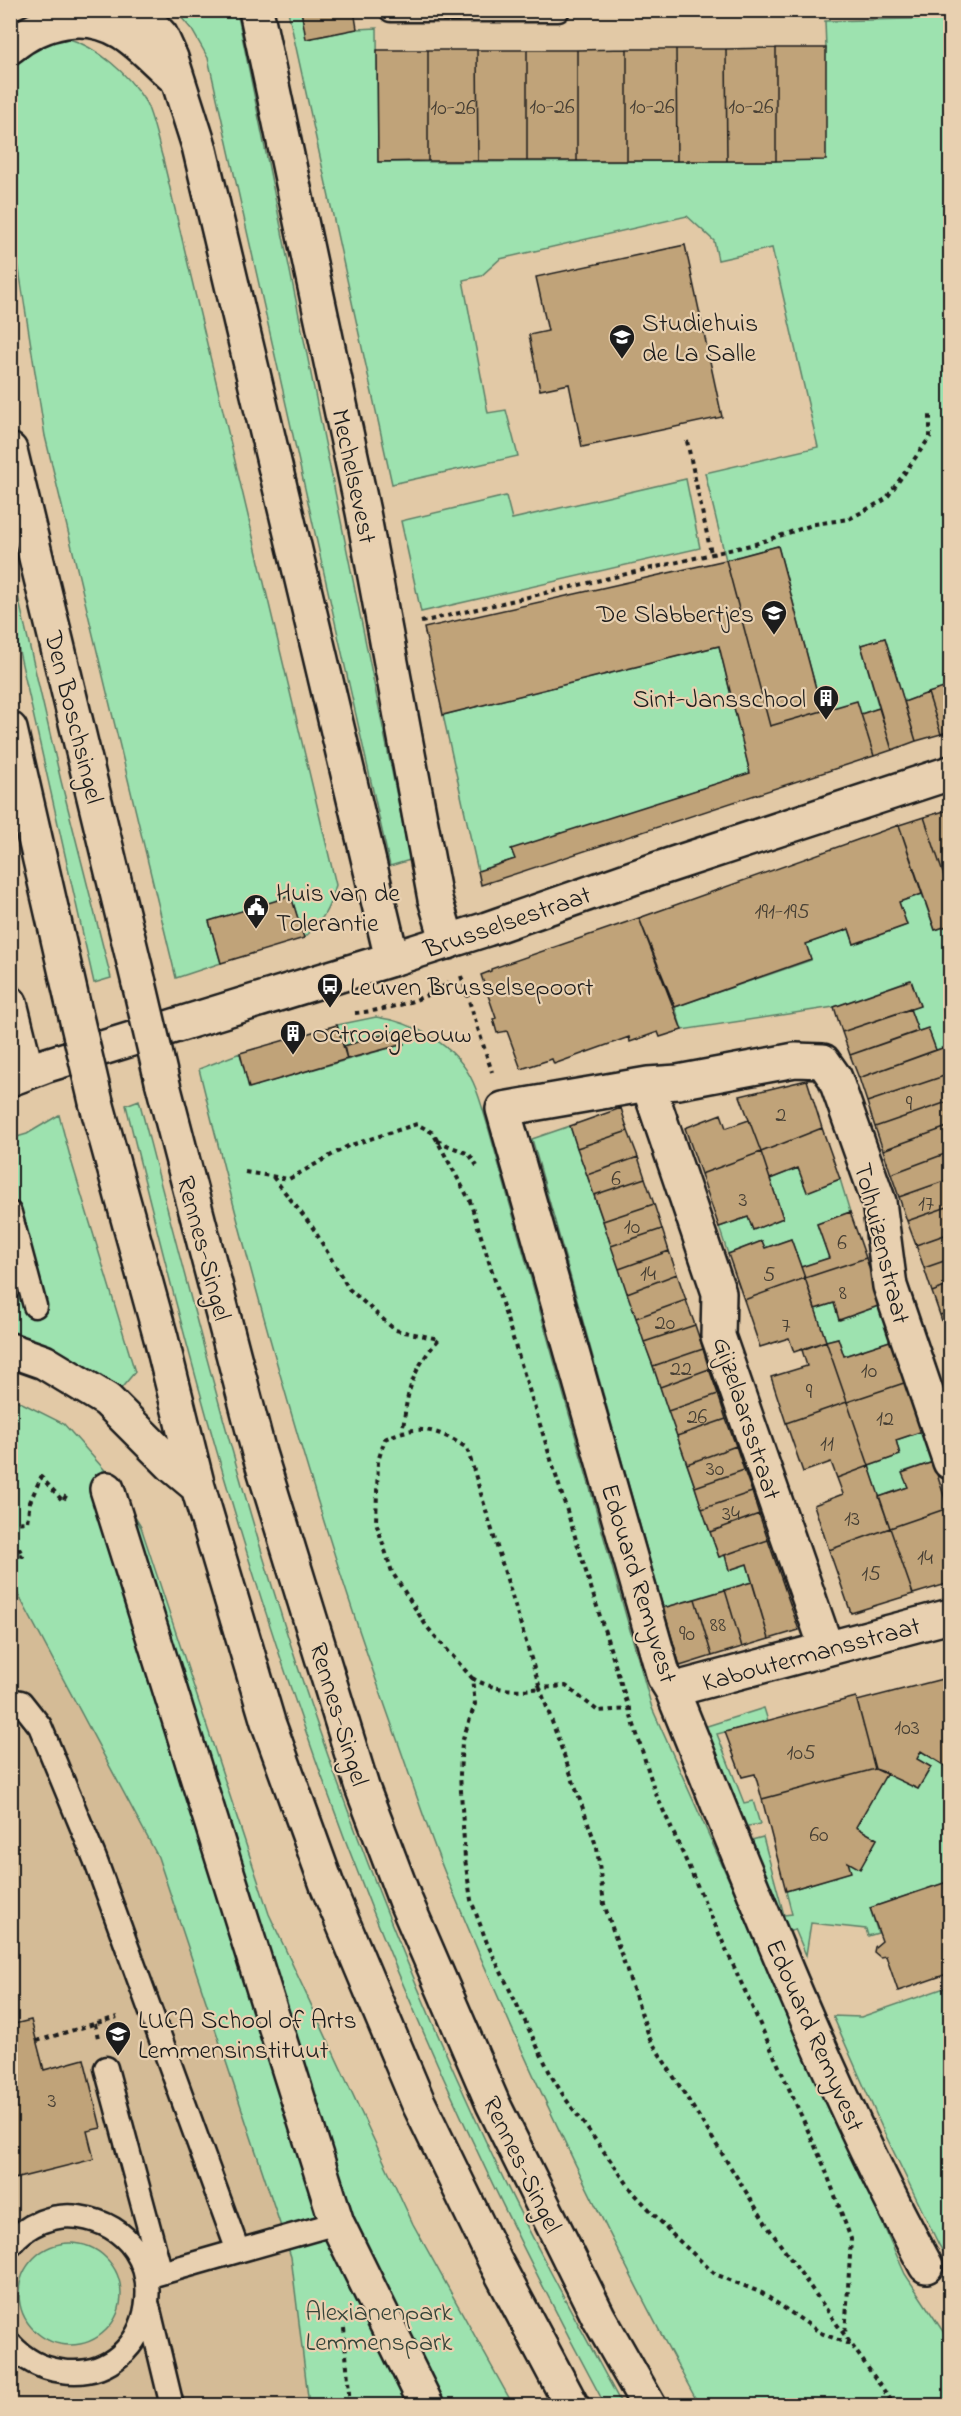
<svg xmlns="http://www.w3.org/2000/svg" width="961" height="2416" font-family="'Indie Flower',sans-serif">
<rect width="100%" height="100%" fill="#e2c9a6"/>
<filter id="ink" filterUnits="userSpaceOnUse"><feTurbulence type="fractalNoise" baseFrequency=".0167" numOctaves="2"/><feDisplacementMap in="SourceGraphic" scale="12" xChannelSelector="R" yChannelSelector="G"/><feConvolveMatrix kernelMatrix="1 2 1 2 8 2 1 2 1" color-interpolation-filters="sRGB"/></filter>
<g filter="url(#ink)">
<path fill="#d4bb96" d="M10 1581 158 1857 291 2257 309 2405H11Z"/>
<path fill="#9de2af" stroke="#5c7f66" stroke-width="1.5" d="M176 11H237L410 860 390 866 208 58 192 30Z
M288 11H301L307 39 357 29 377 28 378 162 776 161 826 48 825 21 950 18V686L904 702 885 638 861 645 879 708 861 714 822 711 778 546 726 560 705 473 818 447 772 248 718 260 714 241 687 216 500 259 481 276 463 280 488 413 506 410 518 456 392 484Z
M67 38C99 48 127 73 145 101 153 116 158 143 163 159L336 885C329 909 323 921 304 938L291 897 209 921 221 963 176 978 45 436 11 218 10 74C21 52 46 43 67 38Z
M686 479 700 548 421 612 401 521 506 496 512 519Z
M10 562 61 781 111 978 94 983 11 616Z
M719 646 750 773 512 850 515 859 478 871 443 715Z
M922 894 935 930 950 925V1054L948 1046 936 1050 928 1029 918 1031 910 1009 920 1005 910 980 834 1007 682 1030 675 1007 811 960 806 944 849 929 854 944 907 925 899 902Z
M376 1017C414 1022 457 1046 473 1082 480 1097 484 1114 489 1130L652 1708 905 2274 950 2342V2405H699C605 2232 520 2055 445 1873 426 1827 411 1778 394 1731 316 1514 254 1292 199 1069L240 1053 250 1087 404 1044 400 1030 344 1046 337 1025Z
M139 1100C200 1336 260 1572 344 1800 384 1908 427 2014 475 2118 519 2216 571 2311 622 2405H605C488 2188 386 1963 305 1729 233 1525 177 1315 126 1105Z
M59 1115 71 1160 135 1372 118 1392 11 1335 10 1139 27 1134Z
M570 1126 719 1557 725 1555 729 1570 747 1564 752 1582 663 1608 532 1139Z
M798 1168 807 1191 840 1179 850 1212 817 1224 829 1258 801 1267 791 1239 765 1248 762 1241 728 1254 719 1227 748 1217 753 1230 783 1218 770 1179Z
M834 1303 840 1320 881 1305 893 1340 844 1356 838 1338 826 1341 815 1309Z
M10 1397 64 1424 110 1476 141 1527 269 1914 413 2224 513 2405H309L291 2257 158 1857 11 1581Z
M923 1431 933 1462 903 1472 908 1487 879 1497 869 1466 900 1455 896 1440Z
M764 1708 768 1721 717 1734 744 1803 753 1801 760 1824 743 1827 704 1727Z
M921 1751 950 1769V1881L870 1908 878 1933 868 1936 866 1929 811 1923 806 1955 795 1929 785 1934 748 1841 763 1837 784 1915 792 1914 786 1891 850 1872 848 1862 860 1868 877 1839 856 1827 887 1773 918 1789 931 1767 917 1759Z
M950 1986V2263L939 2245 884 2132 833 2016 861 2017Z
M19 2294a51 51 0 1 1 102 0a51 51 0 1 1-102 0Z"/>
<path fill="#c0a379" stroke="#1c1c1c" stroke-width="1.5" d="M301 10H354L357 29 306 39Z
M776 48V161H727L726 49Z
M776 48H826V160L776 161Z
M627 49V161H577V50Z
M627 49H676L677 161H627Z
M676 49H726L727 161H677Z
M377 50H428V161L378 162Z
M428 50H477L478 161H428Z
M477 50H527V161H478Z
M527 50H577V161H527Z
M685 245 722 417 582 447 569 384 540 390 529 335 548 331 536 277Z
M778 546 822 711 770 726 726 560Z
M726 560 770 726 857 701 874 756 481 885 478 871 515 859 511 849 750 773 719 646 443 715 424 628Z
M885 638 916 741 892 750 861 645Z
M950 686V731L941 734 928 693Z
M928 693 941 734 916 741 904 702Z
M879 708 892 750 874 756 861 714Z
M948 810 950 816V894L924 817Z
M924 817 950 894V925L935 930 899 825Z
M899 825 922 894 899 902 907 925 854 944 849 929 806 944 811 959 675 1007 639 918Z
M291 896 304 938 221 963 209 921Z
M639 918 682 1030 660 1037 658 1032 630 1042 629 1037 554 1064 552 1059 521 1069 507 1031 497 1033 493 1019 496 1018 481 975 491 971V969Z
M911 980 920 1006 842 1032 834 1007Z
M910 1009 918 1031 850 1055 842 1032Z
M337 1025 347 1059 249 1088 240 1053Z
M928 1028 936 1050 859 1078 850 1055Z
M400 1030 404 1044 347 1059 344 1046Z
M948 1046 950 1054V1074L867 1102 859 1078Z
M944 1076 950 1095V1101L875 1127 867 1102Z
M807 1080 822 1128 761 1152 740 1096Z
M950 1101V1126L883 1150 875 1127Z
M621 1108 628 1131 577 1148 570 1126Z
M721 1114 726 1128 749 1120 761 1152 701 1174 685 1128Z
M950 1126V1152L891 1174 883 1150Z
M822 1128 840 1179 807 1192 798 1168 770 1179 761 1152Z
M628 1131 638 1157 587 1175 577 1148Z
M761 1152 783 1218 753 1230 748 1217 719 1227 701 1174Z
M950 1152V1179L899 1197 891 1174Z
M638 1157 645 1178 594 1195 587 1175Z
M645 1178 654 1204 603 1221 594 1195Z
M950 1179V1206L907 1221 899 1197Z
M654 1204 662 1229 611 1246 603 1221Z
M950 1206V1233L916 1245 907 1221Z
M850 1212 866 1258 805 1278 801 1267 829 1258 817 1224Z
M662 1229 669 1251 619 1269 611 1246Z
M950 1233V1259L924 1268 916 1245Z
M791 1239 805 1278 744 1300 728 1254 762 1241 765 1248Z
M669 1251 677 1274 627 1293 619 1269Z
M866 1258 881 1305 839 1320 834 1303 815 1309 805 1278Z
M950 1259V1285L932 1292 924 1268Z
M677 1274 686 1300 636 1318 627 1293Z
M805 1278 826 1341 794 1352 789 1338 760 1347 744 1300Z
M950 1285V1312L940 1315 932 1292Z
M686 1300 695 1325 644 1342 636 1318Z
M950 1312V1338L948 1339 940 1315Z
M695 1325 703 1349 653 1366 644 1342Z
M838 1338 844 1356 893 1340 907 1382 847 1402 826 1341Z
M826 1341 847 1402 786 1423 771 1377 807 1366 802 1350Z
M703 1349 709 1369 660 1387 653 1366Z
M709 1369 718 1394 668 1411 660 1387Z
M907 1382 923 1431 896 1440 900 1455 869 1466 847 1402Z
M718 1394 726 1419 677 1436 668 1411Z
M847 1402 869 1466 837 1478 831 1462 803 1472 786 1423Z
M726 1419 736 1446 687 1464 677 1436Z
M736 1446 744 1470 695 1487 687 1464Z
M933 1462 948 1508 890 1528 879 1497 908 1487 902 1473Z
M869 1466 890 1528 829 1550 814 1505 843 1494 837 1478Z
M744 1470 752 1492 702 1509 695 1487Z
M752 1492 759 1514 710 1532 702 1509Z
M948 1508 950 1515V1583L913 1594 890 1528Z
M759 1514 768 1540 719 1557 710 1532Z
M890 1528 913 1594 851 1613 829 1550Z
M768 1540 799 1630 769 1639 747 1564 729 1570 725 1555Z
M752 1582 769 1639 742 1647 725 1590Z
M725 1590 742 1647 712 1656 695 1599Z
M695 1599 712 1656 680 1666 663 1608Z
M950 1677V1769L921 1751 917 1759 931 1767 918 1789 875 1769 857 1701Z
M856 1697 875 1769 762 1799 755 1774 742 1777 725 1732Z
M875 1769 887 1773 856 1827 877 1839 860 1869 848 1862 851 1872 786 1891 762 1799Z
M950 1881V1973L898 1991 886 1956 880 1957 874 1952 875 1947 882 1941 870 1908Z
M31 2020 44 2070 84 2059 101 2128 87 2131 94 2159 10 2180V2025Z"/>
<g fill="none" stroke-linecap="round" stroke-linejoin="round">
<g stroke="#1c1c1c" stroke-width="27">
<path id="service" d="M391 10H558
M10 1213 35 1306
M10 1700 21 1702 40 1726 95 1859 238 2251 337 2223
M106 2068 161 2273
M10 2245C26 2224 54 2213 79 2217 186 2233 158 2386 61 2371 40 2368 25 2360 10 2344
M147 2277 238 2251
M148 2306 172 2406"/>
</g>
<g stroke="#1c1c1c" stroke-width="38">
<path id="minor" d="M256 10 363 512 435 899 448 942
M648 1084 719 1293 718 1336 826 1647
M107 1489 337 2223 427 2406
M672 1690 950 1616
M926 2266C826 2082 751 1884 672 1690L664 1677 503 1109 648 1084 678 1082 795 1060 823 1061 835 1078 879 1202 890 1286 950 1462"/>
</g>
<g stroke="#1c1c1c" stroke-width="38">
<path id="tertiary" d="M392 959 487 929 658 869 950 773"/>
</g>
<g stroke="#1c1c1c" stroke-width="38">
<path id="primary" d="M10 47C42 20 86 10 122 32 140 43 156 61 172 75
M10 450 139 983
M10 729 73 1004
M10 1003 27 1072
M10 1079 47 1065 392 959 199 146 171 58 161 36 137 10
M162 1081 259 1453 362 1787 405 1900 493 2104 599 2318 649 2406
M96 1102 161 1338 198 1487 268 1722 327 1885 418 2102 495 2261 572 2406
M10 1350 44 1362 107 1400 174 1467 198 1487"/>
</g>
<path stroke="#1c1c1c" stroke-width="4" stroke-dasharray="4.5 4.5" stroke-linecap="butt" d="M687 441 711 553
M421 622 755 544 815 524 849 519 886 499 930 437V413
M461 976 492 1072
M355 1013C383 1011 428 1000 449 982
M437 1141 469 1154 477 1166
M245 1172 289 1179 348 1146 417 1124 433 1133 470 1201 655 1792 824 2166 851 2239 845 2336
M273 1177 313 1228 349 1289 395 1330 439 1339C412 1370 407 1390 403 1430
M10 1523 27 1522 30 1502 41 1477 63 1501 68 1492
M10 1532 23 1556 10 1553
M472 1678C492 1690 517 1692 540 1688L467 1448C437 1429 418 1423 385 1439L378 1461 376 1522 392 1572 427 1627 472 1678 475 1704 462 1742 460 1774 465 1859 471 1900 487 1943 552 2077 565 2098 634 2193 673 2235 715 2274 762 2293 821 2333 851 2345
M632 1709 598 1711 566 1686 540 1688 597 1848 604 1904 650 2039 770 2230 895 2406
M95 2024 98 2038
M37 2041 117 2017
M945 2296 950 2306
M344 2328 350 2406"/>
<use href="#service" stroke="#e8d0b0" stroke-width="22"/>
<use href="#minor" stroke="#e8d0b0" stroke-width="33"/>
<use href="#tertiary" stroke="#e8d0b0" stroke-width="33"/>
<use href="#primary" stroke="#e8d0b0" stroke-width="33"/>
<g stroke="#1c1c1c" stroke-width="38" stroke-linecap="butt">
<path id="primary-bridge" d="M139 983 162 1081
M73 1004 96 1102"/>
</g>
<use href="#primary-bridge" stroke="#e8d0b0" stroke-width="33"/>
</g>
</g>
<defs>
<g id="university-pin" transform="scale(1.35)"><path d="M0 17L-7.5 6A9.5 9.5 0 1 1 7.5 6Z" fill="#1c1c1c" stroke="#e8d0b0"/><path d="M0-5L7-2L0 1L-7-2ZM-4 1L0 2.5L4 1V4Q0 6-4 4Z" fill="#fff"/></g>
<g id="school-pin" transform="scale(1.35)"><path d="M0 17L-7.5 6A9.5 9.5 0 1 1 7.5 6Z" fill="#1c1c1c" stroke="#e8d0b0"/><path d="M0-5L7-2L0 1L-7-2ZM-4 1L0 2.5L4 1V4Q0 6-4 4Z" fill="#fff"/></g>
<g id="building-pin" transform="scale(1.35)"><path d="M0 17L-7.5 6A9.5 9.5 0 1 1 7.5 6Z" fill="#1c1c1c" stroke="#e8d0b0"/><path d="M-4-6H4V6H1V3H-1V6H-4ZM-2.5-4.3h1.7v1.8h-1.7ZM.8-4.3h1.7v1.8H.8ZM-2.5-1h1.7V.8h-1.7ZM.8-1h1.7V.8H.8Z" fill="#fff"/></g>
<g id="civic-pin" transform="scale(1.35)"><path d="M0 17L-7.5 6A9.5 9.5 0 1 1 7.5 6Z" fill="#1c1c1c" stroke="#e8d0b0"/><path d="M-.6-6.5H3V-4.5H.6V-3L4-1V1h2V6H-6V1h2V-1L-.6-3ZM-1.2 2.5V6h2.4V2.5Z" fill="#fff"/></g>
<g id="bus-pin" transform="scale(1.35)"><path d="M0 17L-7.5 6A9.5 9.5 0 1 1 7.5 6Z" fill="#1c1c1c" stroke="#e8d0b0"/><path d="M-5-6H5V4H4V6H2V4H-2V6H-4V4H-5ZM-3.5-4V0h7V-4ZM-3.5 1.2v1.5H-2V1.2ZM2 1.2v1.5H3.5V1.2Z" fill="#fff"/></g>
</defs>
<g fill-rule="evenodd">
<use href="#university-pin" x="622" y="337"/>
<use href="#school-pin" x="774" y="613"/>
<use href="#building-pin" x="826" y="698"/>
<use href="#civic-pin" x="256" y="907"/>
<use href="#bus-pin" x="330" y="986"/>
<use href="#building-pin" x="293" y="1033"/>
<use href="#university-pin" x="118" y="2034"/>
</g>
<g text-anchor="middle" stroke-width="4.5" stroke-linejoin="round" paint-order="stroke">
<g font-size="22" fill="#453e33">
<text x="552" y="113">10-26</text>
<text x="652" y="113">10-26</text>
<text x="751" y="113">10-26</text>
<text x="453" y="114">10-26</text>
<text x="782" y="918">191-195</text>
<text x="909" y="1110">9</text>
<text x="781" y="1121">2</text>
<text x="616" y="1185">6</text>
<text x="743" y="1206">3</text>
<text x="926" y="1210">17</text>
<text x="632" y="1233">10</text>
<text x="842" y="1249">6</text>
<text x="648" y="1280">14</text>
<text x="769" y="1281">5</text>
<text x="843" y="1299">8</text>
<text x="665" y="1329">20</text>
<text x="786" y="1332">7</text>
<text x="681" y="1375">22</text>
<text x="869" y="1377">10</text>
<text x="809" y="1398">9</text>
<text x="697" y="1423">26</text>
<text x="885" y="1425">12</text>
<text x="827" y="1450">11</text>
<text x="715" y="1475">30</text>
<text x="731" y="1520">34</text>
<text x="852" y="1525">13</text>
<text x="925" y="1564">14</text>
<text x="871" y="1580">15</text>
<text x="718" y="1631">88</text>
<text x="687" y="1640">90</text>
<text x="907" y="1734">103</text>
<text x="801" y="1759">105</text>
<text x="819" y="1841">60</text>
<text x="52" y="2107">3</text>
</g>
<g font-size="26" fill="#1c1c1c" stroke="#e8d0b0" text-anchor="start">
<text x="642" y="331">Studiehuis<tspan x="642" dy="30">de La Salle</tspan></text>
<text x="754" y="622" text-anchor="end">De Slabbertjes</text>
<text x="806" y="707" text-anchor="end">Sint-Jansschool</text>
<text x="276" y="901">Huis van de<tspan x="276" dy="30">Tolerantie</tspan></text>
<text x="350" y="995">Leuven Brusselsepoort</text>
<text x="312" y="1042">Octrooigebouw</text>
<text x="138" y="2028">LUCA School of Arts<tspan x="138" dy="30">Lemmensinstituut</tspan></text>
</g>
<g font-size="26" fill="#1c1c1c" stroke="#e8d0b0">
<text transform="translate(355 476) rotate(78)" y="9">Mechelsevest</text>
<text transform="translate(75 717) rotate(76)" y="9">Den Boschsingel</text>
<text transform="translate(507 921) rotate(-19)" y="9">Brusselsestraat</text>
<text transform="translate(883 1243) rotate(76)" y="9">Tolhuizenstraat</text>
<text transform="translate(205 1248) rotate(75)" y="9">Rennes-Singel</text>
<text transform="translate(748 1418) rotate(72)" y="9">Gijzelaarsstraat</text>
<text transform="translate(640 1583) rotate(73)" y="9">Edouard Remyvest</text>
<text transform="translate(811 1653) rotate(-15)" y="9">Kaboutermansstraat</text>
<text transform="translate(340 1714) rotate(73)" y="9">Rennes-Singel</text>
<text transform="translate(816 2035) rotate(66)" y="9">Edouard Remyvest</text>
<text transform="translate(523 2164) rotate(64)" y="9">Rennes-Singel</text>
</g>
<g font-size="26" fill="#364439" stroke="#e8d0b0">
<text x="379" y="2320">Alexianenpark<tspan x="379" dy="30">Lemmenspark</tspan></text>
</g>
</g>
<rect width="961" height="2416" fill="none" stroke="#e8d0b0" stroke-width="36"/>
<rect x="18" y="18" width="925" height="2380" fill="none" stroke="#1c1c1c" stroke-width="2" filter="url(#ink)"/>
</svg>
